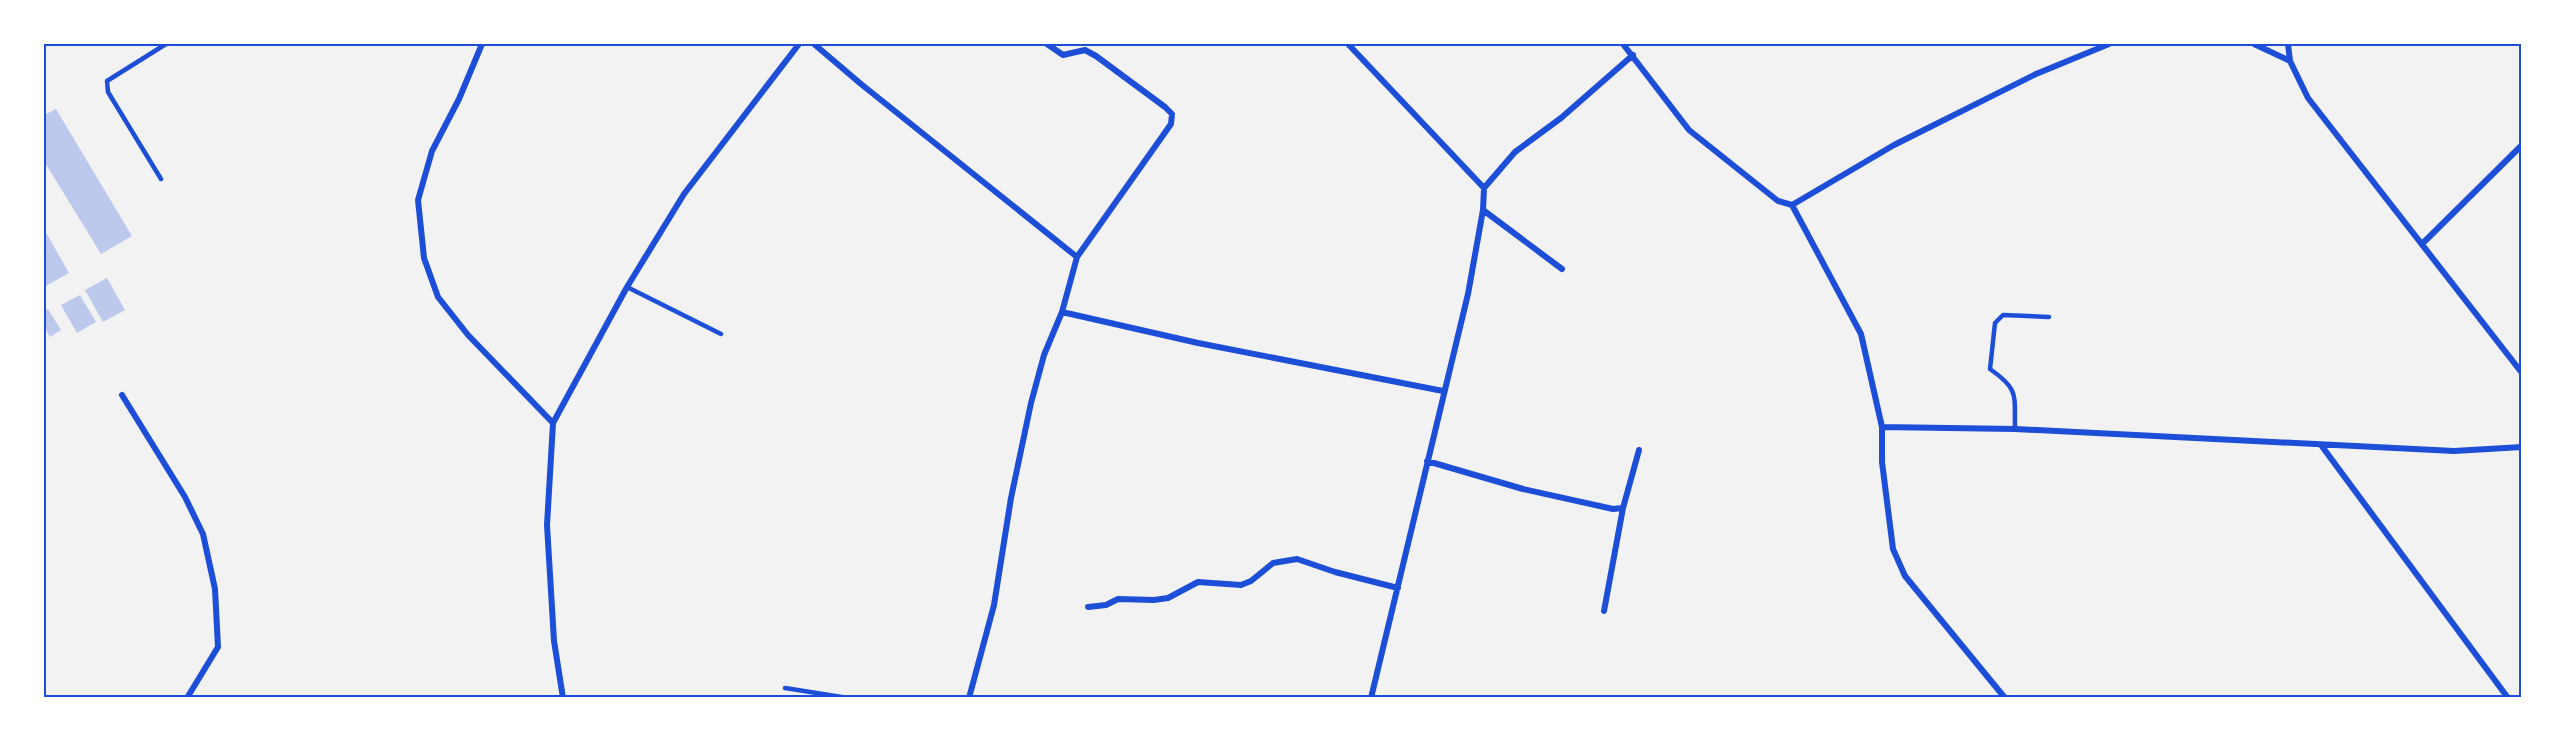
<svg xmlns="http://www.w3.org/2000/svg" width="2565" height="741" font-family="Ubuntu,sans-serif">
<rect width="100%" height="100%" fill="#f2f2f2"/>
<path fill="#bdc9ec" d="M56 109 132 236 101 254 44 161V115Z
M44 229 69 273 44 287Z
M107 278 125 310 103 322 85 290Z
M80 295 96 322 77 333 61 305Z
M48 309 61 330 50 337 44 326V311Z"/>
<g fill="none" stroke-linecap="round" stroke-linejoin="round">
<path stroke="#1d4ed8" stroke-width="4.5" d="M161 179 108 92 107 81 166 44
M627 287 721 334
M2015 429C2014 395 2020 390 1990 369L1995 323 2003 315 2049 317
M785 688 848 698"/>
<path stroke="#1d4ed8" stroke-width="6" d="M482 44 459 99 432 151 418 200 424 258 438 297 468 335 553 423
M814 44 861 84 1077 257 1062 312 1044 355 1031 403 1011 498 994 605 969 698
M1047 44 1063 55 1085 50 1096 56 1165 107 1172 114 1171 124 1077 257
M1348 44 1484 188
M1623 44 1689 130 1778 201 1792 205 1861 334 1882 427V462L1893 549 1905 576 2005 698
M2254 44 2290 61
M2288 44 2290 61 2308 98 2522 373
M1792 205 1894 145 2036 74 2109 44
M1483 210 1562 269
M2422 244 2522 145
M1062 312 1198 343 1443 391
M122 395 185 497 203 534 215 589 218 647 187 698
M1882 427 2015 429 2454 451 2522 447
M2321 445 2508 698
M1427 461 1523 489 1613 509 1623 508 1639 450
M1088 607 1106 605 1118 599 1154 600 1168 598 1198 582 1241 585 1251 581 1273 563 1297 559 1335 572 1398 588
M1604 611 1623 508
M563 698 554 641 547 525 553 423 627 287 684 194 799 44
M1371 698 1468 294 1483 210 1484 188 1515 152 1561 118 1633 55"/>
</g>
<rect width="2565" height="741" fill="none" stroke="#ffffff" stroke-width="90"/>
<rect x="45" y="45" width="2475" height="651" fill="none" stroke="#1d4ed8" stroke-width="2"/>
</svg>
